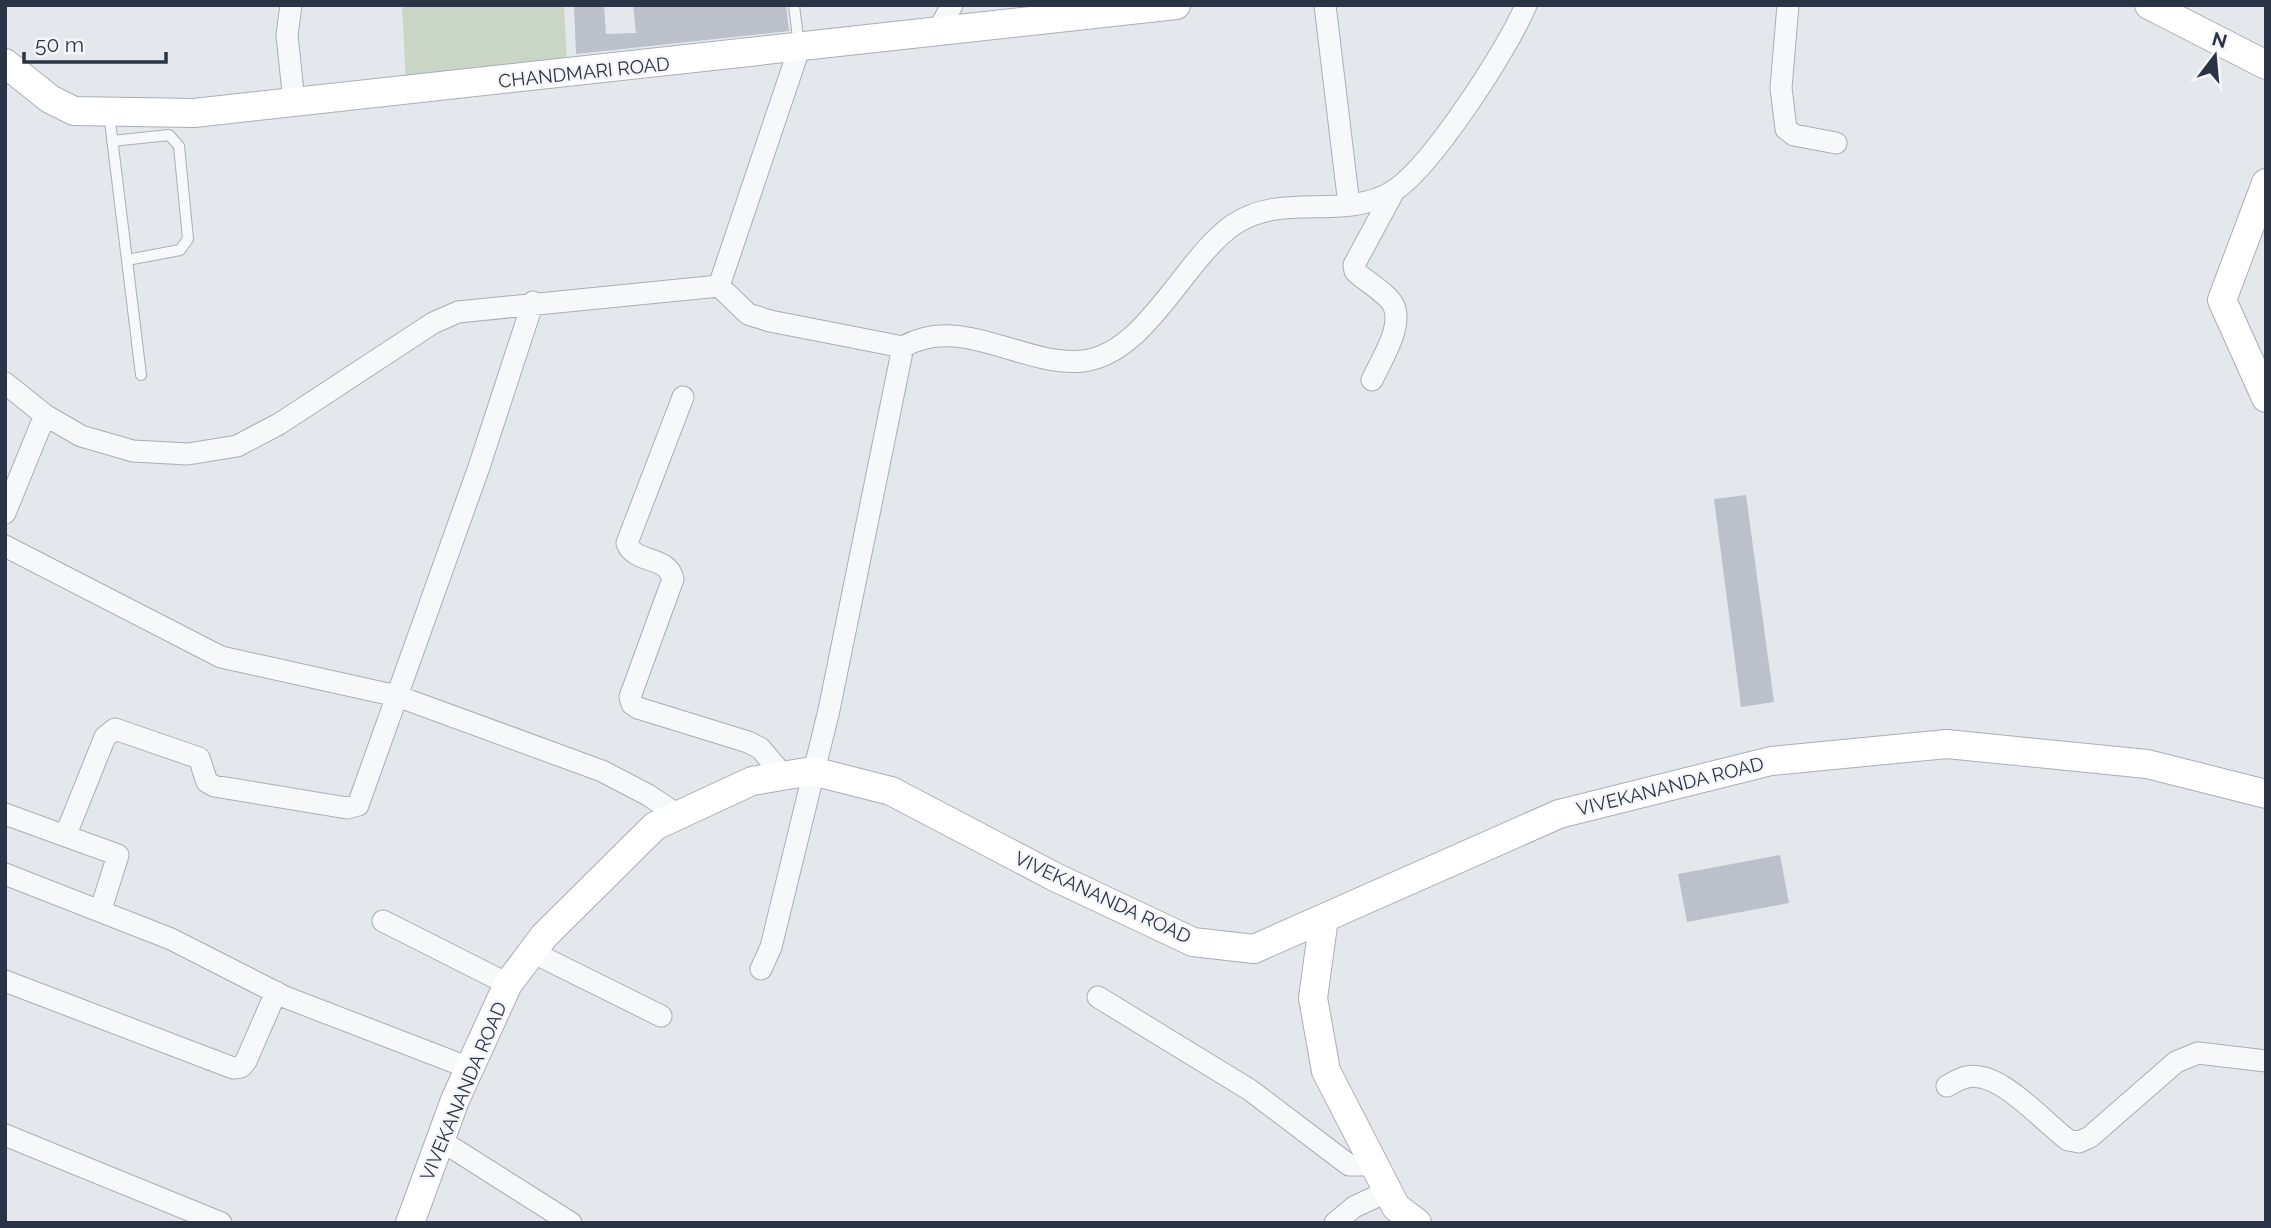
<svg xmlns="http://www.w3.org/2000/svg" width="2271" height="1228" font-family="Raleway,sans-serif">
<rect width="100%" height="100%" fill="#e4e7ec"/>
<path fill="#c9d6c5" d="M402 5H564L568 82 407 102Z"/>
<path fill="#bbc0ca" d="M574 5H604L606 34 636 33 633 5H786L789 31 576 54Z
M1746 495 1774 702 1741 707 1714 499Z
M1780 855 1789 903 1687 922 1678 874Z"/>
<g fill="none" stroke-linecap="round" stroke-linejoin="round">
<g stroke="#a9aeb7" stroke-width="12">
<path id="lane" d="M794 5 799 46
M109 113 141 375
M112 141 169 135 179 146 188 239 180 250 127 260"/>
</g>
<g stroke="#a9aeb7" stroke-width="23">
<path id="street" d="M291 5 287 35 294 102
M1325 5 1349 205
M1788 5 1781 88 1786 129 1794 135 1836 143
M938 31 952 5
M719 286 748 314 770 321 903 347
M1372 380C1381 360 1409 319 1389 299 1379 288 1365 281 1355 271L1354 265 1394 191
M5 383 45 415 81 436 133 451 188 454 237 446 279 424 433 323 458 312 719 286 799 49
M683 397 627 543C634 564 668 555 673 579L630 697 632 704 638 708 748 742 760 748 784 776
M5 513 45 415
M5 546 221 657 397 696 602 771 648 795 678 815
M5 814 118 855 101 909
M66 834 105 737 115 729 199 758 207 782 214 786 347 808 358 805 479 467 533 302
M5 874 171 939 285 997 472 1069
M383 921 508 984
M532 952 661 1016
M761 969 771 947 829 710 903 347C960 313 1023 367 1083 361 1146 354 1184 259 1233 225 1270 200 1310 210 1351 205 1366 203 1382 199 1395 190 1433 164 1508 49 1526 5
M5 981 233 1068 241 1067 246 1061 276 992
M1098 997 1250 1090 1349 1165H1375
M1947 1086C1953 1083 1960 1078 1967 1077 2000 1070 2043 1122 2068 1140L2079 1142 2090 1137 2176 1062 2198 1053 2266 1061
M5 1135 221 1223
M440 1140 571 1223
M1335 1223 1354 1207 1388 1191"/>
</g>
<g stroke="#a9aeb7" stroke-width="30">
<path id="secondary" d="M2149 5 2266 65
M5 63 50 99 74 111 194 113 1176 5
M2266 183 2222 300 2266 398
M1324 918 1313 998 1326 1071 1396 1207 1417 1223
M410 1223 455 1100 508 984 544 936 655 826 752 781 812 771 891 791 1055 877 1193 942 1254 949 1559 814 1771 761 1947 744 2147 764 2266 794"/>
</g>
<use href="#lane" stroke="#f7f8fa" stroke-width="10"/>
<use href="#street" stroke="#f7f8fa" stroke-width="21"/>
<use href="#secondary" stroke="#fff" stroke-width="28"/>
</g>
<g text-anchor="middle" stroke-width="5" stroke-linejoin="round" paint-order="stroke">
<g font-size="19" fill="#2b3445" stroke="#f4f6f9">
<text transform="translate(584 72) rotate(-6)" y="7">CHANDMARI ROAD</text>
<text transform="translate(1670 786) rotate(-14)" y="7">VIVEKANANDA ROAD</text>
<text transform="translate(1103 897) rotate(25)" y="7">VIVEKANANDA ROAD</text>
<text transform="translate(463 1091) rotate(-67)" y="7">VIVEKANANDA ROAD</text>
</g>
</g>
<rect width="2271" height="1228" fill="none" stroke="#2b3445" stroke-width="14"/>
<g transform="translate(2215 56) rotate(16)" stroke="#f4f6f9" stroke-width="5" paint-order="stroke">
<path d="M0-5L12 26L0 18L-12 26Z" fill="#2b3445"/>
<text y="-10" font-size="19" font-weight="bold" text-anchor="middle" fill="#2b3445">N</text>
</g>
<path d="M24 52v10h142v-10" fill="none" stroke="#2b3445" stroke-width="3.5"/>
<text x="35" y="52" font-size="21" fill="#2b3445" stroke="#f4f6f9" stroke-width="5" paint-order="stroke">50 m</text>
</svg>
